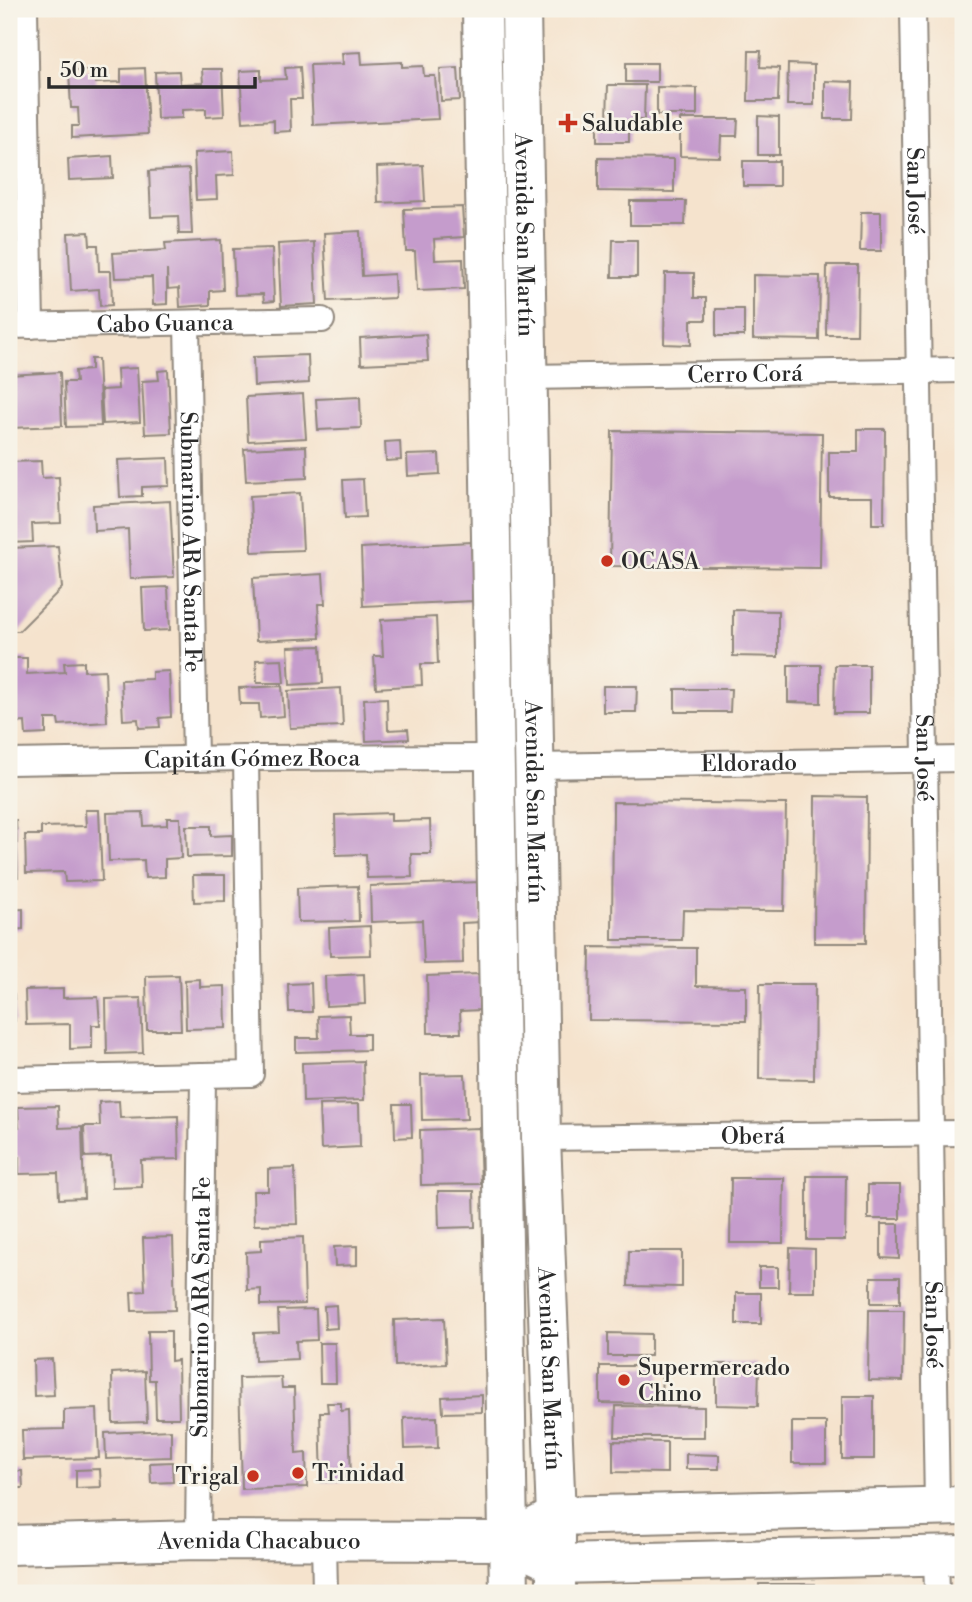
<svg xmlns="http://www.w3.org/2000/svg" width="972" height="1602" font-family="'Libre Bodoni',serif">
<rect width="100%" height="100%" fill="#f7f3e8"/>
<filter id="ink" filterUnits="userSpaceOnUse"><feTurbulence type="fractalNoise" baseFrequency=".0143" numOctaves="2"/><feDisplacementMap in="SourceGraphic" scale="14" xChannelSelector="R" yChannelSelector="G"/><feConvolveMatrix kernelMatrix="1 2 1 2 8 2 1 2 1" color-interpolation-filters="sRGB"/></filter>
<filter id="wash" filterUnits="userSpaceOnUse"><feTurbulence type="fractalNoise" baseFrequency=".00686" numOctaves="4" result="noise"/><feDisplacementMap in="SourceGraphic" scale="28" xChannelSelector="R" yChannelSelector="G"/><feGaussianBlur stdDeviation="1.57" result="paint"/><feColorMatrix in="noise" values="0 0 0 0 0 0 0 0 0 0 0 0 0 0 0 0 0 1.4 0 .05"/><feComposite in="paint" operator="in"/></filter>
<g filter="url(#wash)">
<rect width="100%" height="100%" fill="#f5e3cd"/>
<path fill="#90d58e" stroke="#5e805c" stroke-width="2" d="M9 19 16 301H9Z"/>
<g id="blocks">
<path fill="#c59ccc" d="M749 51H761L760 67 779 68 778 101H748Z
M361 52 362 64 402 62V67L423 66 424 76H435L438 119 313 125 310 65 343 64 342 53Z
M626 63H657V82H626Z
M788 64 814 65V105H787Z
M300 67 302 99H290L291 131 274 132V120L243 122 240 71 261 70V80L286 79 285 68Z
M145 68 148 134 72 138V126H79L78 108H71L69 71 96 70V83L121 82V69Z
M458 68 460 100 441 101 440 69Z
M202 69H222L224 116 206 117V109L182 110V118L157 119 155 72 179 71 180 84 203 83Z
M825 81 853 82 852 119H825Z
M608 85H645L644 120H629V142H597V122H607Z
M657 87 697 88V115H657Z
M758 116 779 117V155H758Z
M680 119H738L737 136H721L720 157 680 156Z
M233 151 234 175 216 176 217 199 196 200 194 153Z
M112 156 113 178 69 180 68 159Z
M598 158 674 159V192L598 191Z
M743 161H779V186H743Z
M423 165 425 201 378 203 377 167Z
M189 169 192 234H179L178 216 151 217 149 171Z
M630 201H686L685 225H630Z
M462 207 464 237 434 239 435 260 463 259 464 289 417 291 415 251H406L404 209Z
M861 212H881V251H860Z
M360 231 362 276 394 274 395 298 328 301 324 233Z
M89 232 90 245H98L99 271H111L112 305 100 306 99 289 71 291 68 233Z
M221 240 223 290 210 291V305L180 307 179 288 168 289 167 270V304L153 305 152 277 115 278 113 253 166 250 165 243Z
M613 240H637V277H612Z
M314 242 317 304 281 306 278 244Z
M272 248 274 301 264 302 263 294 235 295 233 249Z
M827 265H858L857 335H826Z
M665 273H694V298H706V320H691V345L664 344Z
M753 275 820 276 819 340 753 339Z
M716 309H744V336H716Z
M426 334 428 361 361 364 360 338Z
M308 355 309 383 254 386 253 357Z
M91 359H98L101 426 66 427 64 382H76L75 371 91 370Z
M137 368 140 422 103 424 101 390 118 389 117 369Z
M168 370 171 433 145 434 142 381 159 380 158 371Z
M60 372 62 426 9 428V375Z
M303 394 306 438 248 441 246 397Z
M360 397 361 428 318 430 316 399Z
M858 429H885L884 524H872V497H829V452H858Z
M612 431 822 433 820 568 610 566Z
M400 441 401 460 386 461 385 442Z
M306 446 307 478 246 481 244 449Z
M439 454 440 474 408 476 407 455Z
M168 458 169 486 142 487V496L120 497 118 460Z
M41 461 42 478 59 477 61 523 32 524 33 542 9 543V462Z
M363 479 365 517 345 518 343 480Z
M300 493 303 550 252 552 250 496Z
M170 501 174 577 130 579 128 529 94 531 93 505Z
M471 542 474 601 363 606 361 548Z
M58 546 62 588 19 631H9V548Z
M323 574 325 604H318L320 638 256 641 253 578Z
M168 587 170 630 144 631 142 588Z
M733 610 778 611V657L733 656Z
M436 617 438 664H421L422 685 376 688 374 656H383L381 620Z
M321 646 323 683 290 685 288 647Z
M10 658H27V674L65 672 64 663 84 662V671L105 670 107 722 59 725 58 719H46V734L26 735 25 722 9 723Z
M282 659 284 683H257L256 660Z
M788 665H821V703L788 702Z
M835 665H869V713H834Z
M169 671 171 717 159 718 160 727 139 728 138 719 123 720 121 680 152 679V672Z
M282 686 284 716 260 718 259 704H240L239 688Z
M603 686H637L636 712H603Z
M341 688 343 726 290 728 288 691Z
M675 689H731L730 712H675Z
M387 698 388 730 408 729 409 739 366 741 364 699Z
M815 796 867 797 866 943H814Z
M613 802 786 804 784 911 683 910 682 940H612Z
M85 810H99L102 881 65 882 64 872 26 873 25 835H41V827L86 826Z
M143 812 144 826 167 825V818H180L181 858 165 859V877L145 878 144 860 109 861 107 813Z
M391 813V821L430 820 431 854H411L412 877 367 878 366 854 336 855 335 815Z
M9 820H16L18 877H9Z
M186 826H211V836L232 835V856L187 857Z
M193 875H225V901L194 902Z
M480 882 481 922 462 923 463 963 424 964 422 920 371 922 370 886Z
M358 886 359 921 298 922 297 888Z
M23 909V929L9 930V910Z
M370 926 371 955 330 956 329 928Z
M590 947 696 948V986L746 987V1021L589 1020Z
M364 974 365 1004 326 1006 325 976Z
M480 974 481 1010 460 1011 461 1033H428L427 976Z
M179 975 181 1030H147L146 976Z
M200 979V987L225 986 226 1028 186 1029 185 980Z
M311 983 312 1012H289L288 984Z
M760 984H815L814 1080 759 1079Z
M63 989V998L98 997 100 1025H92V1048L70 1049V1024L26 1025 25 990Z
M9 994H14L15 1021H9Z
M141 998 143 1053 107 1054 106 999Z
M349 1015 350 1034H369V1050L296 1052V1038H319L318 1016Z
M363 1061 364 1100 303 1102 302 1063Z
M465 1074 467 1119 422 1120 421 1075Z
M119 1101 120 1118 178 1116 179 1159 141 1160 142 1187 112 1188 111 1156 85 1157 84 1126H100L99 1102Z
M359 1104 360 1147 321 1149 319 1105Z
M394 1104H411L412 1137 395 1138Z
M58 1106 59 1128 82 1127 84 1198 59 1199 58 1173 19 1174V1157H9V1127H19L18 1107Z
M479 1128 481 1184 421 1185 420 1130Z
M295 1168 297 1224 254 1225 253 1191H268V1169Z
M807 1176H846L845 1240H807Z
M731 1178H784L783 1243H730Z
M868 1185H900V1219H868Z
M438 1191H474L475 1227 439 1228Z
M881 1224H899V1259L881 1258Z
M173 1237 175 1310 132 1311 131 1292 145 1291 143 1238Z
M303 1237 305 1304 261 1305V1289L247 1290 246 1252 261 1251V1239Z
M357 1246V1265L335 1266 334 1247Z
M790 1248 815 1249V1292H789Z
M629 1251H682V1287L628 1286Z
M759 1267H778V1287H759Z
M871 1277H900V1303H871Z
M736 1293H761V1324H736Z
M336 1305 337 1328 325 1329 324 1306Z
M316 1309 317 1340 296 1341 297 1359 255 1361 254 1333 279 1332 278 1310Z
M869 1310H904L903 1381 868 1380Z
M444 1318 446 1364 395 1366 394 1320Z
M148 1331H171V1361L178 1360 179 1418H156L155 1380H149Z
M608 1333 651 1334V1356H608Z
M319 1343H335L336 1383H320Z
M52 1359 54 1395 34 1396 33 1360Z
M716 1364H759L758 1406 716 1405Z
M600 1366H662L661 1404 600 1403Z
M145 1371 147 1422 113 1423 112 1373Z
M281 1377 282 1388H294L296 1454 306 1453 307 1487 242 1489 239 1378Z
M482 1395V1412L443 1413 442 1397Z
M842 1396H874V1459H842Z
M327 1403H341V1411L349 1410 351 1481 322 1482 320 1412H328Z
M616 1406 704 1407V1437H615Z
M97 1409 99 1458 23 1460 22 1430 64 1429V1410Z
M437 1417 438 1448 405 1449 404 1418Z
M792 1422H826V1463H792Z
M171 1430V1457L106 1459 105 1433Z
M613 1441 667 1442V1473L613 1472Z
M686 1454 719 1455V1469H686Z
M172 1462 173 1482 151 1483 150 1463Z
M100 1469 101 1487 76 1488V1470Z
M9 1471H22L23 1488H9Z
M759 1584H815V1593H759Z
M388 1589V1593H342V1591Z"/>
</g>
</g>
<g filter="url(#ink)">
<use href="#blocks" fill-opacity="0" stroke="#90877c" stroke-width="2"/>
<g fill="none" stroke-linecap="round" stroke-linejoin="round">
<g stroke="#90877c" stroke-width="28">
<g id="street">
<path d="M25 9 31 326"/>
<path id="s1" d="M913 9 937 1506"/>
<path id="s2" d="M187 323 195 759"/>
<path id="s3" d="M9 326 322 320"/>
<path id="s4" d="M528 377 963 370"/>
<path id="s5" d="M9 762 246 758 495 757"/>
<path id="s6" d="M535 766 963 759"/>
<path d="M9 1079 251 1074 246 758"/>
<path id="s7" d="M541 1138 963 1133"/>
<path id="s8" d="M198 1540 203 1075"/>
<path d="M324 1540 325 1593"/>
<path d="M936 1556 937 1593"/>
</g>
</g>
<g stroke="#90877c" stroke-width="42">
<g id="primary">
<path d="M482 9 509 1593"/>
<path id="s9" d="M521 9 541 1138 556 1516V1593"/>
<path d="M535 1527 556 1516 963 1506"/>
<path id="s10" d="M9 1545 198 1540 508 1541 556 1564 963 1555"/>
</g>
</g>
<use href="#street" stroke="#fff" stroke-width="24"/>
<use href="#primary" stroke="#fff" stroke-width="38"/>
</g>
</g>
<g fill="#c8321e" stroke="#f7f3e8" stroke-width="2.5">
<path d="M564.5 112.5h7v7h7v7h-7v7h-7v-7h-7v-7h7z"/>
<circle cx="607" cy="561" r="7"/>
<circle cx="624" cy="1380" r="7"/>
<circle cx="298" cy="1473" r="7"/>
<circle cx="253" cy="1476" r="7"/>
</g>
<g text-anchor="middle" stroke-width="5" stroke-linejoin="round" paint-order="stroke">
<g font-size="23" fill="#2b2b2b" stroke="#f7f3e8" text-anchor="start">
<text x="582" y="131">Saludable</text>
<text x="621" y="569">OCASA</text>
<text x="638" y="1375">Supermercado<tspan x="638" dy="26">Chino</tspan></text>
<text x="312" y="1481">Trinidad</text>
<text x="239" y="1484" text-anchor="end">Trigal</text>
</g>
<g font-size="23" fill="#2b2b2b" stroke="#f7f3e8">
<text dy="8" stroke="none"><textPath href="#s1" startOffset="182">San José</textPath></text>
<text dy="8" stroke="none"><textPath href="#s9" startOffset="226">Avenida San Martín</textPath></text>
<text dy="8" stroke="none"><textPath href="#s3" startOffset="156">Cabo Guanca</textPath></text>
<text dy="8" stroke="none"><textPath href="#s4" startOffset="217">Cerro Corá</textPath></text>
<text dy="8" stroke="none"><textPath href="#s2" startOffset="219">Submarino ARA Santa Fe</textPath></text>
<text dy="8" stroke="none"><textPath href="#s1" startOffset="749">San José</textPath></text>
<text dy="8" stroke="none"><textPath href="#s5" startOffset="243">Capitán Gómez Roca</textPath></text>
<text dy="8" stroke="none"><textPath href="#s6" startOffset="214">Eldorado</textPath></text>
<text dy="8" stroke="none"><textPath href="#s9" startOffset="793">Avenida San Martín</textPath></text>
<text dy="8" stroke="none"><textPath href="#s7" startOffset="212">Oberá</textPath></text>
<text dy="8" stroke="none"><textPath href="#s8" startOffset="233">Submarino ARA Santa Fe</textPath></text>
<text dy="8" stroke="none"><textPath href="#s1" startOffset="1316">San José</textPath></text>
<text dy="8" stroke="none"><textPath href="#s9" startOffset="1360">Avenida San Martín</textPath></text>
<text dy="8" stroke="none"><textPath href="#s10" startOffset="250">Avenida Chacabuco</textPath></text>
</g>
</g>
<rect width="972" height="1602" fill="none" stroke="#f7f3e8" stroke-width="35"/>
<path d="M49 77v10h206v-10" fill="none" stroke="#2b2b2b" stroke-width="3.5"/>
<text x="60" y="77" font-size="21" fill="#2b2b2b" stroke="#f7f3e8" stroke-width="5" paint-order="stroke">50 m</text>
</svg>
